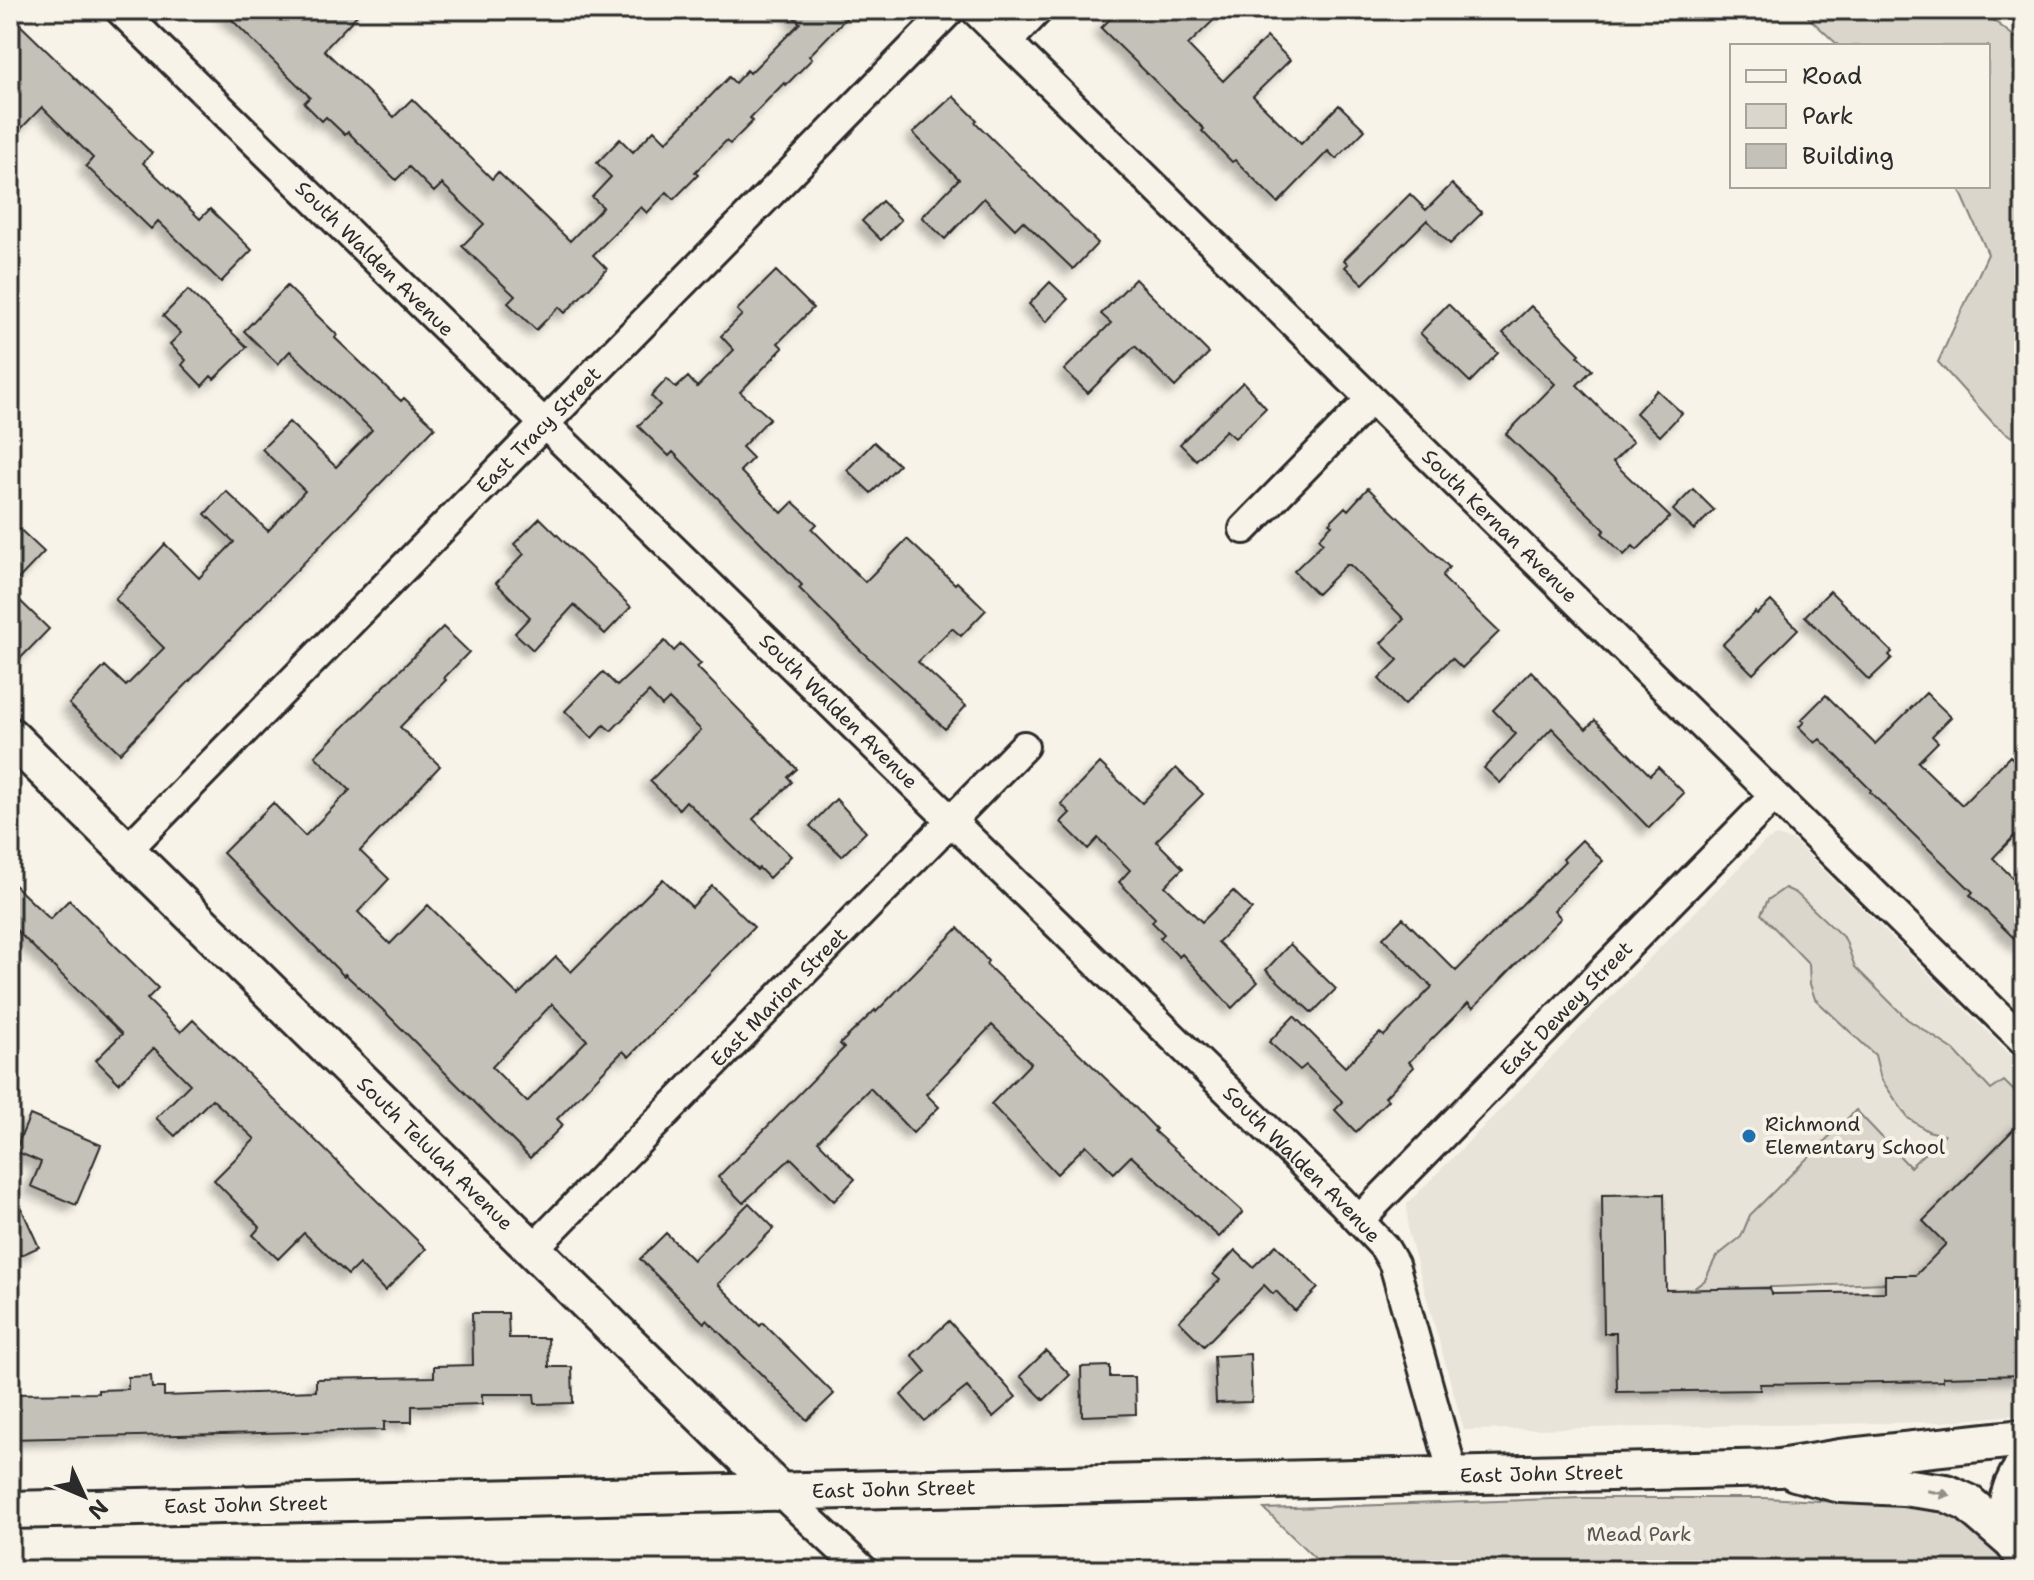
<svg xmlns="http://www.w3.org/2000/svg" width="2034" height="1580" font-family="'Shantell Sans',sans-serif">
<defs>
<filter id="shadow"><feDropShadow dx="-7" dy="7" stdDeviation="4" flood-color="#0004"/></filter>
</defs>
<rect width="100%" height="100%" fill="#f7f3e8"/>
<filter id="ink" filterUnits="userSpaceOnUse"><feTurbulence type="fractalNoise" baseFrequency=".0125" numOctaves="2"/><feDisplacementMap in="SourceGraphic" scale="16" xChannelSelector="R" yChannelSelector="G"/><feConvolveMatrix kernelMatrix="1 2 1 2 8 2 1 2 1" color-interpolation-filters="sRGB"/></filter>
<g filter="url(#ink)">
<path fill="#e8e4da" d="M1776 836 1794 841 2024 1068V1414L1942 1422 1464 1430 1408 1231 1407 1204 1764 842Z"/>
<path fill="#dad6cc" stroke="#82807c" stroke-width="2" d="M1814 10H1980L2024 44V446L1994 424 1938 362 1988 254 1958 186H1988V46H1839L1808 17Z
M1785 888 1796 893 1845 939 1855 967 1907 1019 1954 1050 1991 1090 2004 1081 2024 1101V1133L1923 1221 1946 1244 1919 1278 1885 1283 1692 1290 1705 1280 1716 1257 1741 1237 1750 1215 1856 1110 1910 1167 1944 1135 1928 1131 1908 1118 1881 1079 1875 1055 1815 999 1810 984 1809 964 1761 914 1768 900Z
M1582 1498H1764L1914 1506 1954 1514 1991 1541 2013 1570H1327L1264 1509Z"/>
<path fill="#c4c1b9" stroke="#2b2b2b" stroke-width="2" fill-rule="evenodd" filter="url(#shadow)" d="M222 10H362L324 50 394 117 412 99 492 179 498 172 570 241 603 207 592 197 611 177 597 163 620 139 633 152 654 130 666 142 729 77 735 83 747 70 750 73 800 23 787 10H854L809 56 812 59 786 85 784 83 750 118 753 121 730 144 726 141 695 172 698 175 674 199 667 192 647 213 641 207 593 255 607 269 565 313 559 307 536 330 508 303 515 296 462 246 484 224 442 184 434 192 409 167 396 180 348 132 345 135 326 117 322 121 304 103 310 97Z
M1119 10H1224L1188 45 1223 81 1267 37 1290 60 1253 96 1301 144 1339 105 1365 130 1336 159 1328 151 1278 203 1235 160 1232 162 1202 131 1204 129 1101 28Z
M10 15 152 153 143 163 200 219 210 209 252 250 221 282 158 221 151 229 86 166 93 158 42 107 10 140Z
M953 96 977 120 975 122 1098 243 1073 269 1023 221 1015 229 984 198 945 239 922 217 959 179 913 133Z
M1452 184 1482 213 1450 244 1427 220 1363 284 1345 267 1348 264 1344 260 1410 194 1426 210Z
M882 201 901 220 881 240 862 221Z
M776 271 813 308 778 343 783 348 740 392 770 418 742 447 753 458 740 471 782 513 793 502 817 524 812 529 865 582 907 539 955 584 957 582 986 610 961 636 952 628 918 662 966 706 945 729 856 646 799 588 802 585 673 452 669 456 638 426 660 405 651 396 667 379 676 388 688 377 697 387 734 350 721 336 742 315 737 310Z
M1135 279 1209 353 1175 387 1135 346 1088 393 1064 370 1111 323 1101 314Z
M1050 282 1068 299 1046 322 1029 304Z
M287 286 337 335 335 338 401 401 404 398 435 427 120 753 69 704 105 666 126 686 164 648 115 599 165 544 199 578 234 542 205 514 226 491 268 531 305 491 262 449 289 422 336 467 372 430 290 351 278 364 244 331Z
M188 290 247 347 214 379 211 376 202 386 182 365 186 360 170 344 181 333 163 316Z
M1448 304 1498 353 1470 382 1420 333Z
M1531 306 1580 354 1578 356 1592 370 1577 385 1633 442 1613 462 1670 517 1637 550 1633 546 1624 555 1602 533 1605 530 1506 434 1555 384 1503 333Z
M1243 382 1266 408 1235 438 1226 430 1196 460 1180 444Z
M1657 390 1682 413 1660 436 1636 413Z
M874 442 899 465 871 493 847 470Z
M1368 488 1449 567 1443 575 1444 579 1499 632 1462 668 1452 658 1404 705 1379 679 1398 660 1381 643 1404 619 1350 565H1346L1317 594 1294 571 1323 543 1319 538 1332 525 1329 523 1345 507 1348 510Z
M1693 489 1714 510 1694 530 1673 510Z
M540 518 631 607 605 634 574 605 533 650 515 633 530 617 496 583 524 554 514 544Z
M10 520 44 552 10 588Z
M10 591 49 629 10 669Z
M1830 591 1892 652 1889 655 1892 658 1869 680 1805 616Z
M1771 601 1798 629 1753 674 1723 644 1755 612 1757 614Z
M443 627 469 652 444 678 446 680 400 727 440 766 360 851 389 879 358 912 390 944 428 905 518 995 556 957 571 972 663 879 692 907 712 886 754 927 629 1057 623 1051 557 1119 563 1125 530 1158 383 1010 345 974 344 976 223 853 273 803 305 836 350 790 315 756ZM552 1004 587 1040 527 1102 492 1067Z
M665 641 674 651 681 644 701 664 697 667 797 769 788 777 792 782 753 819 791 856 769 878 759 868 757 870 686 801 679 809 650 781 701 730 669 699 662 706 649 692 611 731 604 725 592 738 565 711 603 672 617 686Z
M1531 671 1586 729 1595 720 1650 775 1658 767 1684 793 1649 828 1552 728 1500 783 1484 768 1516 734 1493 710Z
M1926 693 1951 717 1932 736 1938 742 1918 762 1962 805 2010 756 2024 769V826L1993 858 2024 889V948L1970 895 1973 892 1870 792 1871 790 1820 739 1815 743 1799 727 1804 722 1801 720 1826 695 1875 744Z
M1100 763 1142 803 1176 768 1203 794 1156 841 1183 868 1165 886 1202 922 1233 891 1252 909 1218 942 1258 982 1232 1008 1182 954 1179 957 1160 938 1164 934 1152 922 1155 918 1119 882 1130 870 1098 838 1088 849 1061 822 1070 813 1061 804Z
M836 799 866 832 842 856 810 826Z
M1582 840 1603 861 1554 910 1561 918 1473 1008 1468 1003 1409 1062 1414 1067 1385 1097 1388 1100 1356 1132 1335 1110 1343 1102 1306 1065 1300 1070 1269 1042 1294 1016 1345 1067 1380 1033 1384 1036 1432 987 1383 938 1403 918 1456 971 1565 861 1563 859Z
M10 881 50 919 69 900 158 988 147 999 181 1032 193 1020 426 1249 385 1291 359 1264 348 1275 304 1233 278 1259 253 1235 260 1227 214 1180 255 1139 212 1099 175 1136 156 1118 190 1084 154 1048 119 1083 96 1060 122 1034 10 924Z
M958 928 988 961 986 964 1126 1098 1156 1129 1154 1131 1243 1212 1219 1237 1131 1156 1114 1173 1086 1145 1057 1174 991 1104 1031 1063 992 1025 926 1094 939 1107 913 1133 870 1088 818 1141 855 1179 834 1201 791 1158 743 1203 718 1177 844 1048 840 1044 875 1010 876 1012Z
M1290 944 1336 989 1312 1013 1266 970Z
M30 1115 101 1145 76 1205 31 1186 41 1162 15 1151Z
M2024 1119V1375L1943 1377V1381L1760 1384V1390L1617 1392 1616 1333H1604L1602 1195 1664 1194 1666 1290 1770 1288 1771 1294 1885 1292V1275H1916L1946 1244 1923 1221Z
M10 1183 39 1247 10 1260Z
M749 1203 774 1228 718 1284 760 1326 763 1323 834 1394 807 1420 707 1320 704 1323 640 1259 666 1233 693 1260Z
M1276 1245 1318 1288 1295 1311 1276 1291 1273 1294 1264 1285 1204 1346 1179 1321 1220 1280 1213 1274 1235 1250 1253 1267Z
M472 1313H508L509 1338H548L549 1367H572L573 1403 535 1404 534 1394H482V1404L412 1406V1422H384V1430L10 1439V1394L98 1393V1390L128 1389V1377L151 1376 152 1388H164V1396L316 1391V1379L434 1377V1366L473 1365Z
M949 1321 1016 1397 993 1417 967 1387 924 1421 901 1395 926 1372 912 1355Z
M1046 1351 1070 1375 1044 1400 1020 1376Z
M1250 1354 1252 1402 1216 1403 1214 1356Z
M1110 1366V1377H1135L1136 1414 1082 1416 1081 1367Z"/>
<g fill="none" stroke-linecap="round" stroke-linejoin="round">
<g stroke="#2b2b2b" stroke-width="34">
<g id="minor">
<path id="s1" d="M120 10 1341 1201 1384 1247 1394 1264 1453 1474"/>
<path id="s2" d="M975 10 2024 1041"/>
<path d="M1008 41 1038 10"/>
<path d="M1244 529 1370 400"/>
<path id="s3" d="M127 850 950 10"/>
<path id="s4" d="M1359 1220 1774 796"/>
<path id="s5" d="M533 1249 1024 746"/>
<path d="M780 1492 863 1570"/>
</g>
</g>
<g stroke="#2b2b2b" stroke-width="42">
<g id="tertiary">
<path id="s6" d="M10 736 780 1492"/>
<path d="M1795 1472 1841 1484 1903 1487 1946 1493 1968 1503 2014 1543"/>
<path id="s7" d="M10 1510 1779 1468 1840 1458 2024 1438"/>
<path d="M2018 1549C1998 1523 2007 1490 2024 1466"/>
</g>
</g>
<use href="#minor" stroke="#f7f3e8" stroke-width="28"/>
<use href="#tertiary" stroke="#f7f3e8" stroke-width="36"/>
</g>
<defs><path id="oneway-solid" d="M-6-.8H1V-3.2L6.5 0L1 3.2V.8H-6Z" transform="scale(2)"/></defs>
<use fill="#918f8a" href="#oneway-solid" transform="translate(1939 1493) rotate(11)"/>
</g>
<circle fill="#1f6fb2" stroke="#f7f3e8" stroke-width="3" cx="1749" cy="1136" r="8"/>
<g text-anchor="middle" stroke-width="8" stroke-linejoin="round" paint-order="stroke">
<g font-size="20" fill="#2b2b2b" stroke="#f7f3e8">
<text dy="7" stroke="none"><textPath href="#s1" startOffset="356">South Walden Avenue</textPath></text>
<text dy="7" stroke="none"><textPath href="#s3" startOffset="588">East Tracy Street</textPath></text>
<text dy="7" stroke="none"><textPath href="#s2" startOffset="736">South Kernan Avenue</textPath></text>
<text dy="7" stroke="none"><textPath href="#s1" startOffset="1004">South Walden Avenue</textPath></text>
<text dy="7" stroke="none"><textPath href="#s5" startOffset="352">East Marion Street</textPath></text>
<text dy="7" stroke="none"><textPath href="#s4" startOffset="296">East Dewey Street</textPath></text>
<text dy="7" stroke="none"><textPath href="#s6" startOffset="596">South Telulah Avenue</textPath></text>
<text dy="7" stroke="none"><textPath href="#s1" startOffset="1652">South Walden Avenue</textPath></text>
<text dy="7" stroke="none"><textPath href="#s7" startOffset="1532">East John Street</textPath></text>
<text dy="7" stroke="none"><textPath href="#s7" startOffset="884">East John Street</textPath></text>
<text dy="7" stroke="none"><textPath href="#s7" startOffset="236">East John Street</textPath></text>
</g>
<g font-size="20" fill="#2b2b2b" stroke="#f7f3e8" text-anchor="start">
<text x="1765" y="1131">Richmond<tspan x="1765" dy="23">Elementary School</tspan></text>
</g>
<g font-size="20" fill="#575653" stroke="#f7f3e8">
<text x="1639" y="1541">Mead Park</text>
</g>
</g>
<rect width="2034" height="1580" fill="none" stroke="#f7f3e8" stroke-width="40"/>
<rect x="20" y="20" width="1994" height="1540" fill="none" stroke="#2b2b2b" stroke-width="3" filter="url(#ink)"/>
<rect x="1730" y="44" width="260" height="144" fill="#f7f3e8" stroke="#a5a39c" stroke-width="2"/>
<rect x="1746" y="70" width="40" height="12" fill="#f7f3e8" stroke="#a5a39c" stroke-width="2"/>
<text x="1802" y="84" font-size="24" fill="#2b2b2b">Road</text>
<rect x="1746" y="104" width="40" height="24" fill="#dad6cc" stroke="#a5a39c" stroke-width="2"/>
<text x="1802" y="124" font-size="24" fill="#2b2b2b">Park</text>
<rect x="1746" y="144" width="40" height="24" fill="#c4c1b9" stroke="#a5a39c" stroke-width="2"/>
<text x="1802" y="164" font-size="24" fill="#2b2b2b">Building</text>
<g transform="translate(84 1496) rotate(134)" stroke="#f7f3e8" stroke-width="6" paint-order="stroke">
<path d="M0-6L14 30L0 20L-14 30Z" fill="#2b2b2b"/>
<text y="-12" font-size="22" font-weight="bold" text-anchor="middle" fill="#2b2b2b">N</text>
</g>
</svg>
